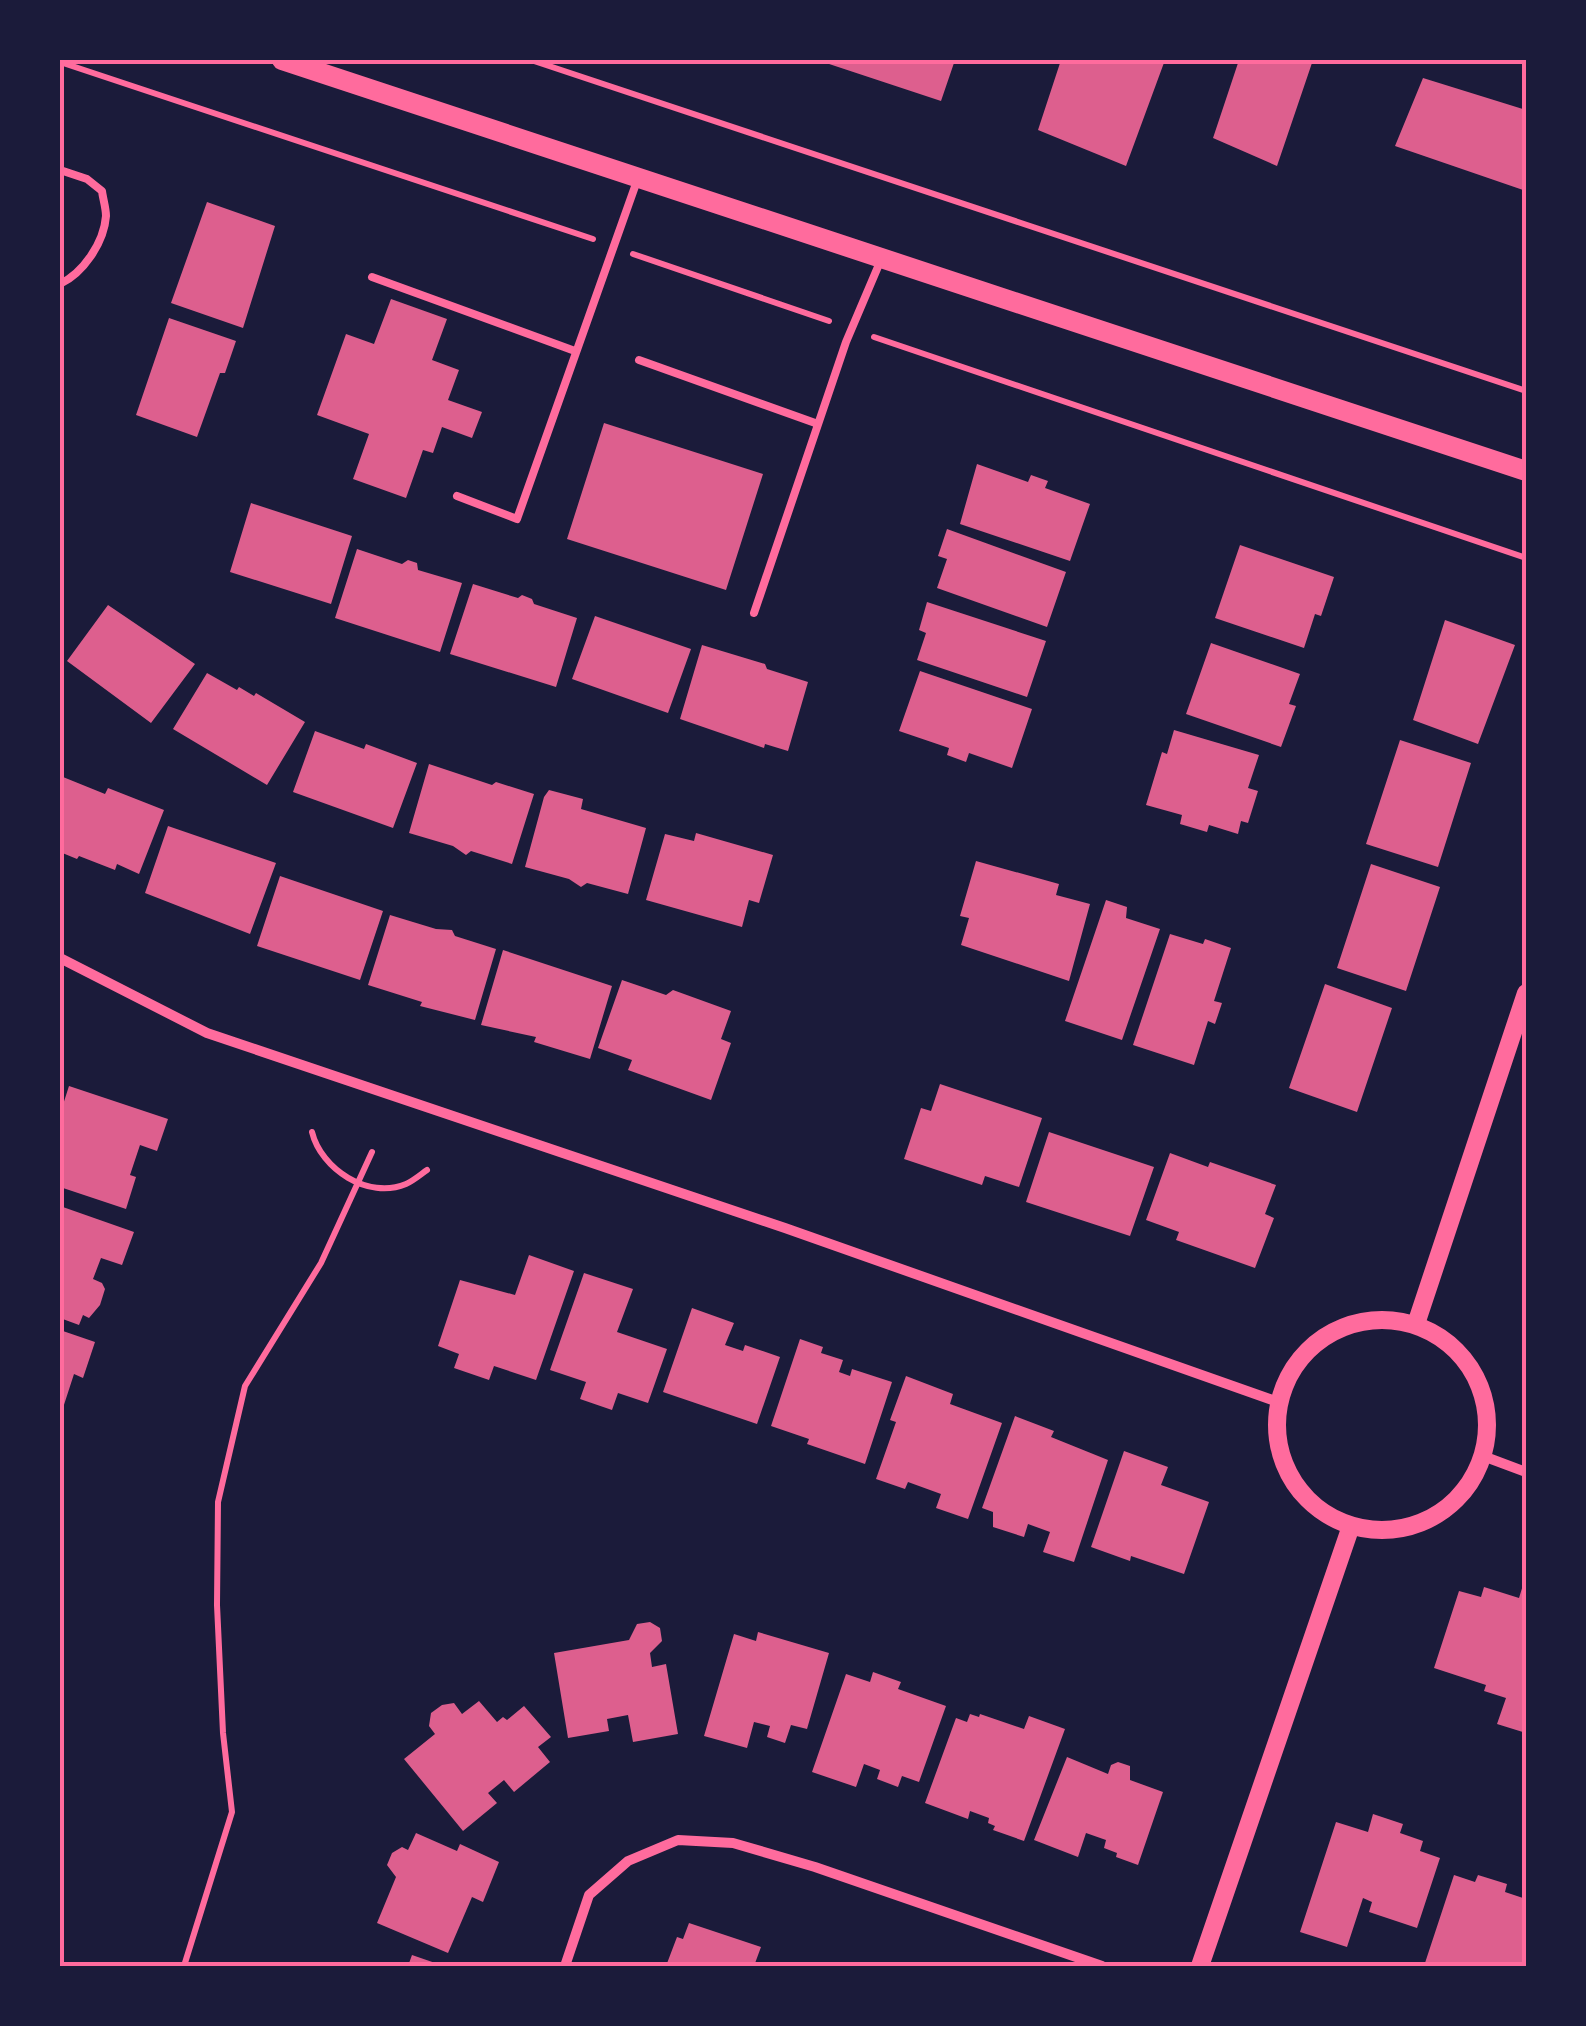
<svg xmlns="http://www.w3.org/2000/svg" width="1586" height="2026" font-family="Rubik,sans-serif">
<rect width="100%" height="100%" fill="#1b1b3a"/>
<path fill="#dd5f8e" d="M817 60H955L941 101Z
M1061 60H1165L1126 166 1038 130Z
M1239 60H1313L1277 166 1213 138Z
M1423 78 1526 110V191L1395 146Z
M207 202 275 226 243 328 171 303Z
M391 299 447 319 432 360 459 370 448 400 482 412 472 438 442 427 433 453 423 450 406 498 353 479 369 434 317 415 346 334 374 344Z
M169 318 236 341 225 373H220L197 437 136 415Z
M604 423 763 474 726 590 567 539Z
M977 464 1028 482 1031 475 1048 481 1045 488 1090 504 1070 561 960 524Z
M251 503 352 536 331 604 230 572Z
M947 529 1066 572 1047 627 937 588 947 559 938 556Z
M1240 545 1334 577 1321 616 1315 614 1304 648 1215 618Z
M357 549 402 564 408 560 417 563 418 570 462 583 440 652 335 618Z
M473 584 518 598 522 595 532 599 534 604 577 618 556 687 450 654Z
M927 602 1046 641 1027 697 917 660 926 633 919 630Z
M108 605 195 664 151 723 67 661Z
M595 616 691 649 668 713 572 679Z
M1445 620 1515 645 1478 744 1413 720Z
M1211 643 1300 674 1289 704 1296 706 1281 747 1186 714Z
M702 645 765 664 767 669 808 682 788 751 765 744 764 748 680 719Z
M920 671 1032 709 1012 768 969 753 966 762 947 755 949 748 899 731Z
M207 673 237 690 239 687 254 696 256 693 305 722 267 785 173 729Z
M1174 730 1259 755 1248 788 1258 791 1248 823 1241 821 1238 834 1209 825 1207 832 1180 824 1182 815 1146 805 1162 752 1167 754Z
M315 731 364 749 366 744 417 763 393 828 293 792Z
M1400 740 1471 763 1438 867 1366 844Z
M429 764 492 785 496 782 534 794 512 864 471 851 466 855 453 846 409 833Z
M63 777 105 794 108 788 164 810 139 874 117 864 115 870 79 856 77 859 60 852V786Z
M549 790 583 799 581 809 646 828 628 894 587 883 581 887 569 879 525 867 544 797Z
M168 826 276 863 250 934 145 893Z
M696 833 773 855 759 903 749 900 742 927 646 900 665 834 694 841Z
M976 861 1059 884 1056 895 1090 904 1069 981 961 945 969 918 960 916Z
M1371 864 1440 887 1406 991 1337 968Z
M280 876 383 911 360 980 257 946Z
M1106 900 1127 907 1126 918 1160 929 1122 1040 1065 1021Z
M390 915 436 929 452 930 455 936 496 949 475 1020 420 1006 422 1002 368 985Z
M1170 934 1203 944 1205 939 1231 948 1214 1001 1222 1003 1215 1024 1208 1021 1194 1065 1133 1045Z
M503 950 612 986 590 1059 534 1042 536 1037 481 1025Z
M622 980 666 995 673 990 731 1011 721 1039 731 1043 711 1100 628 1070 632 1060 598 1048Z
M1325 984 1392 1008 1357 1112 1289 1088Z
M940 1084 1042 1118 1019 1187 985 1176 982 1185 904 1159 921 1108 931 1111Z
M69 1086 168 1119 157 1151 140 1145 130 1175 136 1177 126 1209 60 1187V1114Z
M1049 1132 1154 1167 1130 1236 1026 1202Z
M1170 1153 1208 1167 1210 1162 1276 1185 1265 1214 1274 1218 1255 1268 1176 1240 1179 1232 1146 1220Z
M60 1206 134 1232 122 1265 101 1258 93 1279 102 1283 105 1289 100 1305 89 1318 83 1315 79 1325 60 1318Z
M529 1255 574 1271 536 1380 494 1366 489 1380 454 1368 459 1354 438 1346 460 1280 515 1295Z
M584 1273 633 1289 617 1332 667 1349 648 1403 618 1393 612 1410 580 1399 586 1382 550 1370Z
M692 1308 734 1323 725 1345 743 1351 745 1345 780 1357 757 1424 663 1392Z
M60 1330 95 1342 83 1378 74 1374 61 1414Z
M800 1339 823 1347 821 1353 843 1360 839 1372 850 1376 852 1369 892 1382 865 1464 807 1444 809 1439 771 1426Z
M906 1376 953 1394 950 1404 1002 1423 968 1519 936 1508 941 1494 908 1482 905 1489 876 1479 896 1422 890 1420Z
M1015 1416 1054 1431 1051 1437 1108 1460 1074 1562 1043 1552 1050 1532 1028 1524 1024 1537 993 1527V1512L982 1508Z
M1124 1451 1168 1467 1161 1485 1209 1502 1184 1574 1131 1556 1130 1561 1091 1547Z
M1523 1585 1526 1586V1733L1497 1724 1506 1698 1484 1691 1486 1685 1434 1668 1459 1591 1481 1597 1484 1587 1519 1598Z
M650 1622 660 1628 662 1641 650 1653 652 1667 666 1664 678 1734 633 1742 628 1715 607 1719 609 1731 568 1738 554 1653 629 1640 637 1624Z
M758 1632 829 1653 807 1729 791 1725 785 1743 767 1737 770 1726 754 1722 747 1748 704 1736 734 1634 756 1641Z
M873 1672 901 1682 898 1689 946 1706 919 1782 902 1776 898 1787 877 1779 880 1770 864 1764 856 1787 812 1772 846 1674 870 1682Z
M479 1701 497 1722 503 1717 507 1720 524 1706 551 1737 538 1747 550 1762 514 1792 504 1780 488 1793 497 1803 463 1831 404 1759 435 1734 429 1726 431 1713 442 1705 454 1703 462 1714Z
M970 1714 979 1717 980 1714 1024 1729 1029 1716 1065 1729 1024 1841 993 1830 995 1826 988 1823 989 1818 970 1811 968 1819 925 1803 956 1718 967 1722Z
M1067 1757 1108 1774 1111 1765 1118 1762 1130 1766V1780L1163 1792 1138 1865 1116 1857 1117 1853 1104 1848 1106 1840 1086 1833 1078 1857 1034 1840Z
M1373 1814 1403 1824 1400 1833 1423 1841 1420 1851 1440 1858 1417 1928 1369 1912 1372 1902 1363 1898 1347 1947 1300 1932 1336 1822 1368 1832Z
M416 1833 457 1851 460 1844 499 1862 483 1902 472 1897 448 1953 377 1923 396 1877 387 1865 392 1853 402 1847 408 1850Z
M1454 1875 1475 1882 1478 1875 1507 1884 1505 1892 1526 1899V1966H1424Z
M689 1923 761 1947 754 1966H666L677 1937 683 1939Z
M412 1955 441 1965V1966H408Z"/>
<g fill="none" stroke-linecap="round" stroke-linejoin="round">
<path stroke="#ff6b9d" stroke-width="6" d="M531 60 1526 391
M60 62 593 239
M633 254 829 321
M874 337 1526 558
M312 1132C321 1169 368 1200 406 1184 413 1181 420 1175 427 1170
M184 1966 232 1812 223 1733 217 1605 218 1502 245 1386 321 1263 372 1152"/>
<path stroke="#ff6b9d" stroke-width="8" d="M60 170 87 179 102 191C103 199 106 208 106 216 104 243 83 273 60 284
M372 277 575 351
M639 360 818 424
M457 496 517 519 638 178
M754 613 846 342 880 262"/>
<path stroke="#ff6b9d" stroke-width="10" d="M60 958 207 1033 785 1228 1278 1402
M1483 1456 1526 1472
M565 1966 589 1895 628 1861 678 1840 733 1843 815 1867 1102 1966"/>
<path stroke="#ff6b9d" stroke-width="18" d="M1277 1425a105 105 0 1 1 210 0a105 105 0 1 1-210 0Z
M1416 1324 1526 993
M1200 1966 1351 1526"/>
<path stroke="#ff6b9d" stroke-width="20" d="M282 60 1526 471"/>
</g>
<rect width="1586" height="2026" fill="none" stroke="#1b1b3a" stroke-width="125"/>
<rect x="62" y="62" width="1462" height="1902" fill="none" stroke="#ff6b9d" stroke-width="4"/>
</svg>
